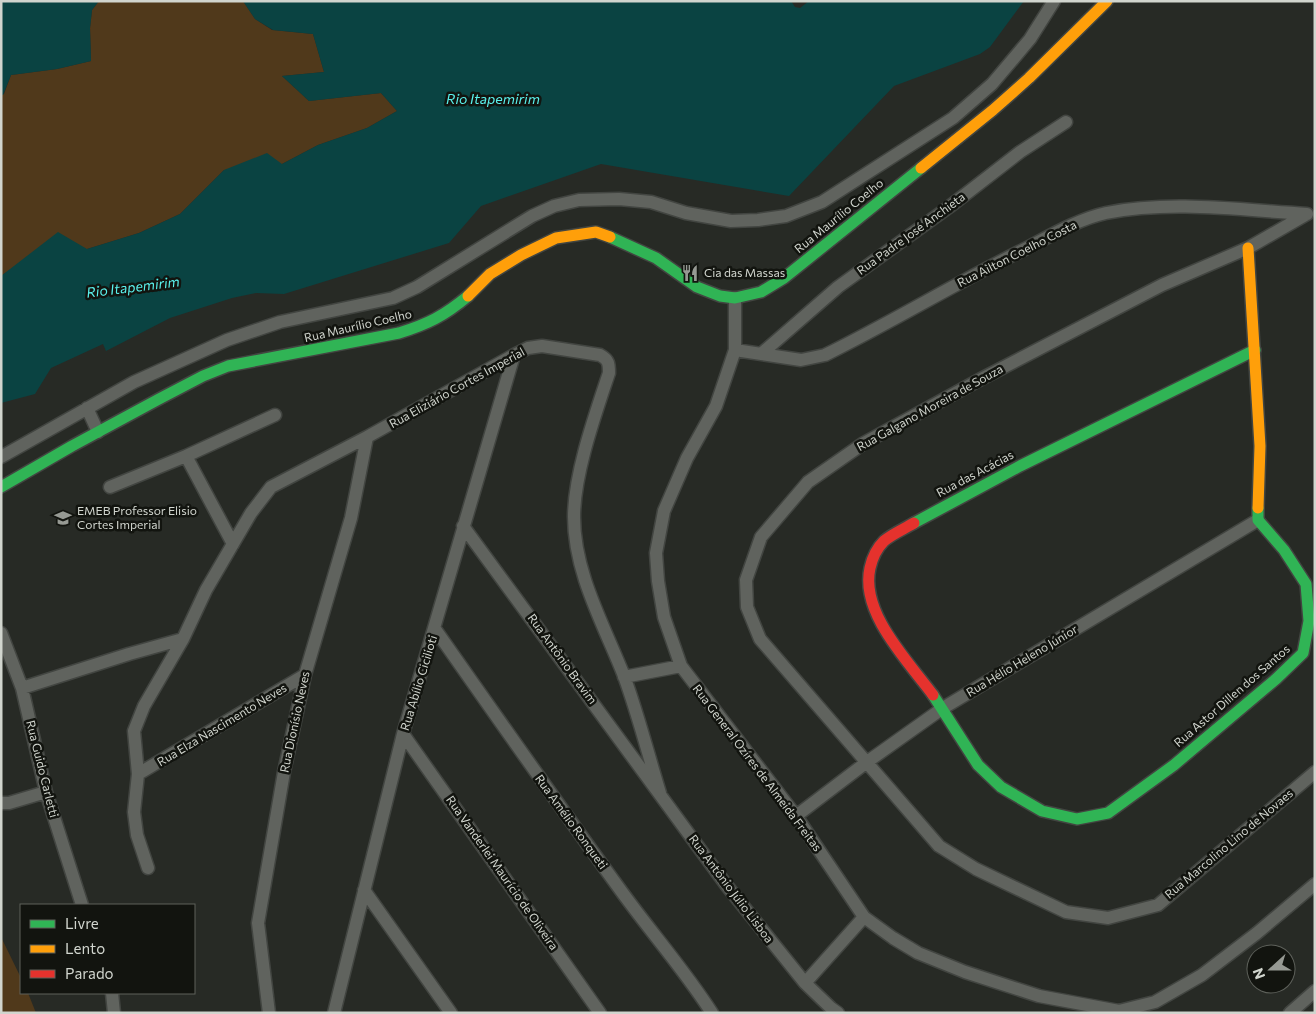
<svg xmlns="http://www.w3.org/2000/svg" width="1316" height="1014" font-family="Commissioner,sans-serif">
<rect width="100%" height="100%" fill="#272a25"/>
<path fill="#50391b" d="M99 1H243L255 19 272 30 313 34 324 72 282 76 309 101 381 93 397 111 367 128 318 145 282 164 224 170 180 214 139 233 87 249 17 265 1 276V95L4 94 11 75 57 69 91 61 90 28 92 10Z
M1 937 21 978V993H28L36 1013H1Z"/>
<path fill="#0a4342" d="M1 1H99L92 10 90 28 91 61 57 69 11 75 3 95H1Z
M243 1H791L795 7 800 8 809 1H1024L990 47 980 54 894 86 789 196 601 164 481 206 449 243 284 294 256 293 232 298 170 318 106 351 103 344 51 368 35 394 1 403V276L58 232 87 249 139 233 180 214 224 170 267 153 282 164 318 145 367 128 397 111 381 93 309 101 282 76 324 72 313 34 273 30 255 19Z"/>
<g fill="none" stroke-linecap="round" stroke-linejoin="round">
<g stroke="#424541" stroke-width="15">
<path id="street" d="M1307 214 1248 248 1162 285 981 379 864 443 808 482 761 537 746 580 747 607 760 639 939 846 976 869 1066 912 1108 918 1158 905 1315 772
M735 298V350L716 406 687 458 664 511 656 553 658 581 664 617 681 666 796 816 864 917 893 938 918 953 965 972 1039 996 1119 1011 1155 1002 1202 975 1257 933 1315 884
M735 350 801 360 825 355C892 322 956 283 1023 250 1048 237 1078 219 1106 213 1172 200 1240 210 1307 214
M761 354 838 287 949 207 1020 152 1066 122
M87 408 98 432
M186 456 233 544
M1 457 134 382 227 340 280 322 393 298 417 287 532 216 554 206 579 200 619 199 651 202 686 213 731 221 758 220 786 216 822 202 953 118 992 84 1030 39 1054 1
M110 487 186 456 275 415
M463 526 727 886 805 983 831 1008 838 1013
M435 629C496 716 557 803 619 888 649 930 684 969 712 1013
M1 633 22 688 46 792 82 905
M624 677 681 666
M22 688 129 654 183 639
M403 734 600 1013
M138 774 305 675
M1 803H9L46 792
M796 816 867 762 943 708 1258 520
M148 868 137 835 134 812 138 774 134 731 144 706 183 639 206 590 251 513 271 487 367 437 514 355 528 348 542 346 600 355C609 360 609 364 609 373 595 415 574 474 574 517 574 573 604 625 624 676 638 714 648 754 660 793
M364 890 451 1013
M805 983 864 917
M112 993 114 1013
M269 1013 258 923 284 772 305 675 351 518 367 437
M334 1013 403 734 514 355
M1290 1013 1315 991"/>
</g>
<g stroke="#424541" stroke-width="14">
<path id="fast" d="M610 237 656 258 697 287 720 296 735 298 761 292 784 278 921 168
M1 487 72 446 159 399 203 376 228 366 399 333C428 324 444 316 468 296
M914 523 1020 466 1255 350
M933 695 978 765 1001 787 1042 811 1077 819 1108 813 1174 765 1276 679 1303 653 1309 621 1306 584 1284 550 1258 520V508"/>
</g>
<g stroke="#424541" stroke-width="14">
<path id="slow" d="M921 168 993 110 1029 78 1107 1
M1248 248 1260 446 1258 508
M468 296 490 274 521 255 556 238 596 232 610 237"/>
</g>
<g stroke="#424541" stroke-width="14">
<path id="jam" d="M914 523C904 529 892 534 884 541 877 548 872 559 870 568 860 613 908 661 933 695"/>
</g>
<use href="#street" stroke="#60635e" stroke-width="12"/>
<use href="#fast" stroke="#30b455" stroke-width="11"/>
<use href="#slow" stroke="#ff9f0a" stroke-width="11"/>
<use href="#jam" stroke="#e5322d" stroke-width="11"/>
</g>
<defs>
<g id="restaurant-bare" transform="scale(1.35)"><path d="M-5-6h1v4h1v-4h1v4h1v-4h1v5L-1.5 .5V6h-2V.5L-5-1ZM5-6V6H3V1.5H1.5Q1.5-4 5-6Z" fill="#969993" stroke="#12140f" stroke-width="2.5" paint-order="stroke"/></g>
<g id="school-bare" transform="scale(1.35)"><path d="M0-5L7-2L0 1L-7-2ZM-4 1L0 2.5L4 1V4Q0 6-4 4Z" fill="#969993" stroke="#12140f" stroke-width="2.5" paint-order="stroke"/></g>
</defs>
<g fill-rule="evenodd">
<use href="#restaurant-bare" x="690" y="273"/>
<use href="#school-bare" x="63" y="518"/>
</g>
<g text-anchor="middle" stroke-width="5" stroke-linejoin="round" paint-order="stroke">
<g font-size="12" fill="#d1d5ce" stroke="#12140f">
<text transform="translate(839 216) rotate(-39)" y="4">Rua Maurílio Coelho</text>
<text transform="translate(911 234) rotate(-36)" y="4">Rua Padre José Anchieta</text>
<text transform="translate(1017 254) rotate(-27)" y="4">Rua Ailton Coelho Costa</text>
<text transform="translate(358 326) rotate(-13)" y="4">Rua Maurílio Coelho</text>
<text transform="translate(457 388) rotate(-29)" y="4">Rua Eliziário Cortes Imperial</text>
<text transform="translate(930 408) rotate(-29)" y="4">Rua Galgano Moreira de Souza</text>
<text transform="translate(975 474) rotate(-28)" y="4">Rua das Acácias</text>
<text transform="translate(562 659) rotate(54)" y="4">Rua Antônio Bravim</text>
<text transform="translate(1022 661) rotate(-31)" y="4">Rua Hélio Heleno Júnior</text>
<text transform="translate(419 683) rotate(-73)" y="4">Rua Abílio Cicilioti</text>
<text transform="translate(1232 696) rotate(-41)" y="4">Rua Astor Dillen dos Santos</text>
<text transform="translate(295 722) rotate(-78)" y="4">Rua Dionísio Neves</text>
<text transform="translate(222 725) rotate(-31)" y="4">Rua Elza Nascimento Neves</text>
<text transform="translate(757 768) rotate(53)" y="4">Rua General Ozíres de Almeida Freitas</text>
<text transform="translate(42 769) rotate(76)" y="4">Rua Guido Carletti</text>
<text transform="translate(571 822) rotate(54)" y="4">Rua Amélio Ronqueti</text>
<text transform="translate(1229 844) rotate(-40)" y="4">Rua Marcolino Lino de Novaes</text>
<text transform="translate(502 873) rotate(55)" y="4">Rua Vanderlei Maurício de Oliveira</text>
<text transform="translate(731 889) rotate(53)" y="4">Rua Antônio Júlio Lisboa</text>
</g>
<g font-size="12" fill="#d1d5ce" stroke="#12140f" text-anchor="start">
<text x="704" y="277">Cia das Massas</text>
<text x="77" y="515">EMEB Professor Elisio<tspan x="77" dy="14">Cortes Imperial</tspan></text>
</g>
<g font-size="14" font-style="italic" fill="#5af2ed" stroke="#12140f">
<text x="493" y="104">Rio Itapemirim</text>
<text transform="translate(133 287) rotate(-7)" y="5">Rio Itapemirim</text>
</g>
</g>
<rect width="1316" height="1014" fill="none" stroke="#d1d5ce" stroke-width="5"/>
<rect x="20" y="904" width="175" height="90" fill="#12140f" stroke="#5e615b"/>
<rect x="30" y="920" width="25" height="8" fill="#30b455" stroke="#5e615b"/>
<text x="65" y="929" font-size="15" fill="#d1d5ce">Livre</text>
<rect x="30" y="945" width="25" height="8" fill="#ff9f0a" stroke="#5e615b"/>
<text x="65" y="954" font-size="15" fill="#d1d5ce">Lento</text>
<rect x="30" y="970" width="25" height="8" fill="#e5322d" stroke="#5e615b"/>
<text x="65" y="979" font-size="15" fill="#d1d5ce">Parado</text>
<g transform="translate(1271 969) rotate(249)"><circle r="24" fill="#12140f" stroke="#5e615b"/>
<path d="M0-4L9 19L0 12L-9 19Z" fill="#969993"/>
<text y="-8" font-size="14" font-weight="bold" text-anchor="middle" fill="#d1d5ce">N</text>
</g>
</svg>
